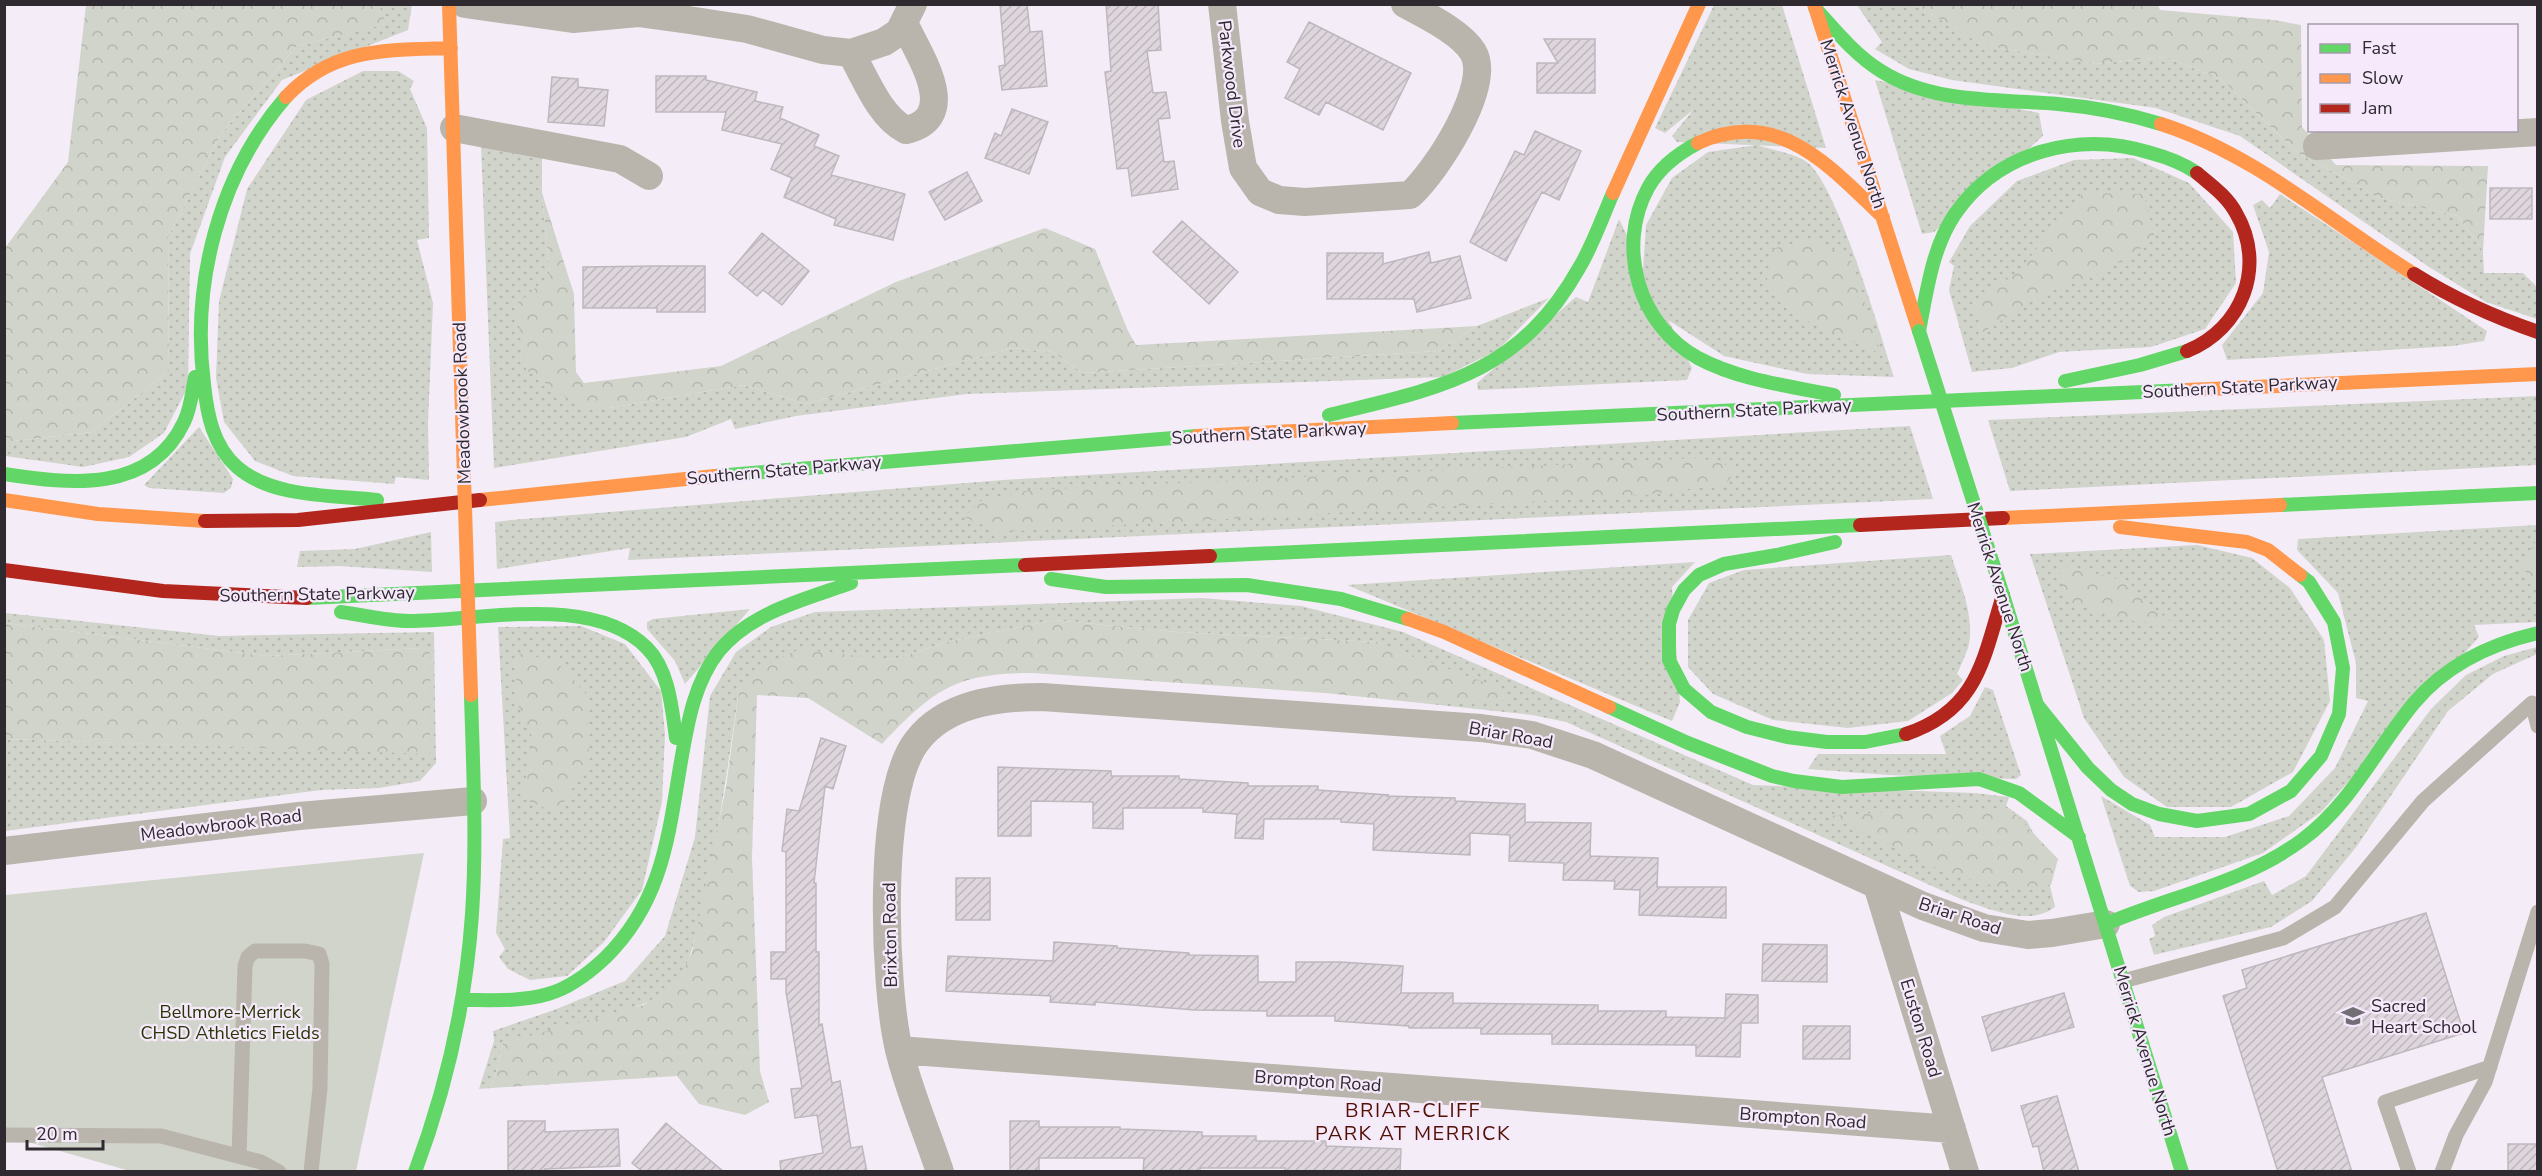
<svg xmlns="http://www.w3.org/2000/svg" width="2542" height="1176" font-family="'Nunito Sans',sans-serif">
<defs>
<pattern id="grass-dots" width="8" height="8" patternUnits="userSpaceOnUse" patternTransform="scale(1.5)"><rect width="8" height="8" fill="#d1d4cb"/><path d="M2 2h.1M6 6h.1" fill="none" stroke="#b4b6af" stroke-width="1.8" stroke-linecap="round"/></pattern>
<pattern id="forest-crowns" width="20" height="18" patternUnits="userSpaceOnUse" patternTransform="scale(1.5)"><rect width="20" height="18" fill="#d1d4cb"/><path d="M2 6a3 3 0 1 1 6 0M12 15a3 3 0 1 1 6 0" fill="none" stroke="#b4b6af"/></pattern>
<pattern id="building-hatch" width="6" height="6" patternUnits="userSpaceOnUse" patternTransform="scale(1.5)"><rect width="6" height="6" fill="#ded5dd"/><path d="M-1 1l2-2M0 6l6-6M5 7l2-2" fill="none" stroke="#bfb7be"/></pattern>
</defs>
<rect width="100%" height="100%" fill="#f4edf7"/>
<path fill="url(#grass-dots)" d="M379 5H412L408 30 282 80 225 157 190 254 188 387 164 433 129 457 83 467 5 456V442L92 432 169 371 168 237 221 134 297 46 385 24Z
M1714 5H1782L1826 148 1677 142 1672 136 1693 110 1665 133 1655 128Z
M1857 5H1916L1983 45 2095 64 2165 57 2221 79 2299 154 2356 184 2376 197 2458 216 2483 251 2484 273H2523L2537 287V319L2486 302 2429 267 2240 136 2156 108 1952 80 1909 69 1875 49 1882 42Z
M363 71H398L414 81 410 89 427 128 429 238 417 240 433 303 428 422 429 480 396 477 394 484 293 476 255 461 224 422 216 378 219 301 247 189 306 100Z
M1875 80 2039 113 2043 136 1934 232 1922 234Z
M1757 145C1772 150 1792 153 1805 161 1836 178 1881 338 1894 377L1807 374 1724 356 1668 320 1643 270 1646 225 1672 178 1708 152Z
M481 146 542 156V193L550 275 526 370 609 408 743 385 806 404 1012 348 1053 352 1083 373 1438 351 1477 326 1549 298 1498 350 1443 377 967 394 796 416 735 429 731 419 686 437 494 468Z
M2133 158 2189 183 2233 232 2236 283 2205 329 2151 347 2059 352 2012 368 1972 372 1949 290 1954 266 1949 262 1970 226 2017 181 2074 160Z
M2280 194 2487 331 2484 341 2453 346 2227 360 2222 345 2263 293 2269 252 2253 205 2262 200 2270 208Z
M1619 219 1692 368 1687 380 1478 390 1477 383 1576 297 1588 302Z
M2537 396V465L2010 491 1988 420Z
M1910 426 1933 499 628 560 630 548 497 569 495 522 511 520 1003 480Z
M199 427 233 479 231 488 224 493 149 488 144 485Z
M2537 525V622L2474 625 2479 637 2321 812 2263 853 2154 891 2139 892 2130 886 2101 796 2150 825 2155 837H2225L2289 816 2335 768 2368 701 2356 698V663L2338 593 2297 550 2298 539Z
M431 532 432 572 339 566 297 567 300 551 355 549Z
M2197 545 2252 558 2290 588 2324 640 2330 701 2293 772 2231 807H2167L2124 777 2084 718 2030 554Z
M1951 555C1960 583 1976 618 1968 648 1965 656 1961 665 1957 674L1963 680 1952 693 1908 721 1848 728 1773 720 1713 694 1688 667V620L1709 583 1744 570Z
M1695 562 1672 587 1680 702 1672 721 1347 585Z
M1202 598 1301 606 1403 632 1753 785 1975 793 2009 797 2006 806 2027 821 2041 848 2055 907C2029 927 1990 909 1963 900L1566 722 1532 715 1411 702 1505 699 1377 642 1177 632 1054 620 947 642 892 660 847 656 739 691C732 737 702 962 676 985 641 1015 549 1031 503 1043L492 1088 479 1089 494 1041 493 1031 554 1010 625 981 665 936 695 837 710 696 736 652 771 627 815 612Z
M750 609 685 684 675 661 647 629V622L653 619Z
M5 613 220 636 434 632 436 763 420 781 379 788 321 790 5 831V739L430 753 422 648 266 656 5 623Z
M581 626 625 644 661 691 665 734 662 802 642 890 604 942 567 976 530 980 508 969 499 957 505 949 496 933 503 839 510 838 498 627Z
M2537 647V654L2493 674 2448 711 2357 846 2312 901 2271 927 2154 955 2149 939 2155 936 2152 925 2164 917 2264 881 2272 895 2306 876 2431 709 2466 675 2504 656Z
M1985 687 1993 690 2021 775 2016 779 1888 775 1808 769 1818 754H1946L1940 736 1970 716Z"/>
<path fill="url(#forest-crowns)" d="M86 5H379L386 24 297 46 221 134 168 237 169 371 92 432 5 442V248L68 162Z
M1916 5H2158L2160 10 2274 20 2301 25 2302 127 2336 165 2488 166 2483 251 2458 216 2376 197 2356 184 2299 154 2221 79 2165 57 2095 64 1982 45Z
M542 193 574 294 576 372 584 383 721 366 896 282 1045 228 1095 249 1128 331 1136 345 1477 326 1438 351 1083 373 1053 352 1012 348 806 404 743 385 609 408 580 407 526 370 516 305 550 275Z
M2083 193 2144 194 2155 239 2108 270 2049 291 1983 332 1972 302 2017 273Z
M1811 239 1850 257 1881 354 1801 318 1766 286 1772 249Z
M1701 458 1738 468 1726 484 1646 495 999 532 964 517 980 501 1030 490Z
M2537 539V586L2521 566Z
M2059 564 2121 580 2173 624 2122 620 2064 600Z
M1054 620 1177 632 1377 642 1502 689 1505 700 1411 702 1325 693 1033 673C956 673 934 689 882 744L808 698 757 695 752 857 760 1071 769 1102 745 1115 699 1104 677 1076 492 1088 503 1043 643 1005 677 984 692 952 726 787 739 691 769 663 800 649 892 660 947 642Z
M5 623 266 656 422 648 430 653V754L5 739Z
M517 653 556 661 587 695 589 762 557 813 521 798 534 741 516 701Z
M1955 807 2013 812 2058 859 2051 885 2001 888 1944 872 1830 816Z"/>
<path fill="#d1d4cb" d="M424 853 356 1171H130L7 1136 5 1138V895Z"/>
<path fill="url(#building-hatch)" stroke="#beb8be" stroke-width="1.5" d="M1000 4H1027L1030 32 1042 31 1047 86 1002 90 999 66 1005 65Z
M1106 4H1158L1161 50 1147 51 1153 93 1166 92 1170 118 1158 119 1164 162 1174 161 1178 189 1132 196 1128 168 1117 169 1105 72 1111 71Z
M1309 22 1411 73 1383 130 1326 102 1319 115 1285 98 1300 69 1287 62Z
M1544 39H1595V93H1537V63H1558Z
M656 76H706V80L757 92 755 101 783 107 780 118 819 135 814 146 839 156 831 175 905 194 893 240 834 225 836 219 784 197 792 178 771 169 782 144 722 130 726 112H656Z
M552 77 578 79V87L608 90 604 126 548 122Z
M1012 109 1048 122 1029 174 985 158 995 133 1001 136Z
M1535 131 1581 151 1559 200 1542 192 1506 261 1470 242 1515 151 1524 155Z
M967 172 982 201 945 220 929 192Z
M2490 188H2532V219H2490Z
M1182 221 1238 272 1209 304 1153 252Z
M762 233 809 271 782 305 763 290 757 296 729 273Z
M1429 252 1431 263 1460 256 1471 298 1417 312 1414 299H1327V253H1383V264Z
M657 266H705V312H657V308H583V267Z
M821 738 846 746 833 789 825 786 814 883H816V952H819V1025L822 1024 832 1083 840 1081 851 1148 862 1146 867 1172H781L780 1161 823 1153 817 1115 795 1118 791 1089 802 1088 786 992V979H771V952H786V852L782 851 787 809 799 811Z
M998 767 1111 771V776H1179V779L1248 783V786H1318V790L1388 795 1387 796 1455 798V801L1525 804V822L1591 823 1590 856 1658 858 1657 887H1726V918L1639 915 1640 890 1614 889 1615 881 1563 880 1564 863 1509 861 1510 835 1470 833V855L1373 850 1374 824 1341 822V819H1264L1263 839 1235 838 1237 814 1203 812V808H1123V829L1093 828V802L1031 801V836H998Z
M956 878H990V920H956Z
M2426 913 2464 1033 2322 1077 2352 1172H2278L2223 996 2247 988 2242 970Z
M1054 942 1117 946V948L1189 953V955L1258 956V982H1296V962H1340L1403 966 1401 993H1453V1003L1598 1005V1011H1666V1017L1725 1018 1726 994 1758 995V1023H1741L1740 1057 1696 1056V1045L1552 1044V1034H1481V1028H1409V1026L1335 1021V1016H1267V1011L1195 1010 1095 1002V1005L1050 1002 1051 996 946 991 948 956 1053 961Z
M1763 944 1827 945V982L1762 981Z
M2064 993 2074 1027 1992 1051 1982 1017Z
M1803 1026H1850V1059H1803Z
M2057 1096 2079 1172H2044L2038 1146 2033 1147 2021 1106Z
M508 1121H545V1132L618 1129 620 1166 545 1169V1172H508Z
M1010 1121H1039V1127H1120V1129L1202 1132V1136H1256V1141H1326V1146L1401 1149 1400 1172H1285V1168H1200V1172H1143L1144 1158H1039V1172H1010Z
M666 1123 724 1172H643L632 1163Z
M2508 1144H2538V1172H2508Z"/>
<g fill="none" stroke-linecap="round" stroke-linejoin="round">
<path stroke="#bab5ac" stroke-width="15" d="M2123 981 2283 938 2335 907 2423 801 2532 703 2538 726
M4 1135 161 1136 261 1162 279 1172
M239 1156 245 966 248 957 255 951H305L319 954 322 964 320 1088 311 1172
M2409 1172 2385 1102 2490 1067
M2442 1172 2456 1135 2485 1082 2538 912"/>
<path stroke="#bab5ac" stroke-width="28" d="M465 4 573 19 638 13 689 20 747 29 823 50 851 53 884 42 899 32 913 4
M1222 4 1235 121 1243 168 1260 192 1279 200 1305 202 1410 195C1435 173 1493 85 1473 52 1461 32 1425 15 1405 4
M851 53C866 79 879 116 906 130 962 117 919 55 904 23
M454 128 620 159 649 176
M2317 146 2538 132
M4 851 299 816 473 801
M1877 885 1965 1172
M899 1050 1952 1129
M940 1172C927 1132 909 1091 899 1050 884 986 876 793 917 741 946 703 998 697 1042 697L1481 728 1532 735 1593 755 1923 906 1984 928 2028 935 2052 933 2106 924"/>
<path stroke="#63d668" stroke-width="14" d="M1815 8C1835 30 1855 55 1881 71 1933 104 1999 99 2058 104 2094 107 2128 114 2161 124
M286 97C219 174 191 284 204 384 207 414 213 446 237 467 272 498 333 495 377 500
M1698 143C1679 153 1659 168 1648 188 1616 247 1638 325 1698 358 1739 380 1789 386 1834 395
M1919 331C1927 291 1932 248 1955 214 1999 150 2080 131 2151 153 2166 157 2184 164 2197 173
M2065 381 2140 365 2187 351
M1329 415C1439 388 1519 375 1579 268 1593 245 1602 218 1613 193
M1452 423 2187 390
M4 474C70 484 150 494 184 422 191 408 192 392 195 377
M715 476 1197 436
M2280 505 2538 493
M1835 542 1777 555 1724 564 1699 575 1684 590 1673 610 1669 624V660L1684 689 1711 712 1747 727 1787 737 1827 742H1865L1906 734
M1210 556 1860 525
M1051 579 1106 587 1247 585 1341 599 1408 619
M2003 595 2182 1172
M307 598 1025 565
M341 612C364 615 386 621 409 621 479 621 593 593 647 648 669 670 672 709 676 738
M2038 706 2088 768 2111 790 2132 804 2159 814 2197 821 2249 814 2291 791 2321 756 2339 714 2343 668 2334 622 2309 582 2300 575
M1609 707 1688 743 1772 776 1794 781 1842 787 1979 779 2019 793 2079 837
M2106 924C2171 896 2244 883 2302 840 2351 804 2376 749 2414 703 2446 665 2490 644 2538 633
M462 1000C490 1000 521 1002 548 994 570 988 589 973 605 958 661 903 668 840 680 767 687 727 693 684 719 651 751 612 806 599 851 583
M415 1172C446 1089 466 1003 472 914 477 841 473 768 471 695"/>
<path stroke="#ff974d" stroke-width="14" d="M449 4 462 414
M1814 4 1919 331
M286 97C333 47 387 50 451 48
M2161 124C2257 155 2330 222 2414 274
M1698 143C1779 106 1830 167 1883 217
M1613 193 1699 4
M2187 390 2538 374
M1197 436 1452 423
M4 500 98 514 205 521
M480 500 715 476
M2003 518 2280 505
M2120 527 2247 542 2268 550 2300 575
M1408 619 1444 632 1609 707"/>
<path stroke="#b3261e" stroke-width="14" d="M2414 274C2454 299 2494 317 2538 332
M2187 351C2242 329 2267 266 2236 213 2227 196 2211 185 2197 173
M205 521 298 520 480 500
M1860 525 2003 518
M1025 565 1210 556
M4 570 163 591 307 598
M1906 734C1978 710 1983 660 2003 595"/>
<path stroke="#63d668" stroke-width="14" d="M1919 331 2003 595"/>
<path stroke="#ff974d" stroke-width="14" d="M462 414 471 695"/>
</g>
<defs>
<g id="school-bare" transform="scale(1.8)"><path d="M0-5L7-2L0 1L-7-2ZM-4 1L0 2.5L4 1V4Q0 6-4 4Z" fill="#736e76" stroke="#f5e9fb" stroke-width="2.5" paint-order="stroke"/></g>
</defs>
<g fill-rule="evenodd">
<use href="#school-bare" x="2353" y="1016"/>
</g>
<g text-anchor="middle" stroke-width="4.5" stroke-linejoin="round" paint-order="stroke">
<g font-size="18" fill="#2e2a30" stroke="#f5e9fb">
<text transform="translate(1232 84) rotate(83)" y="6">Parkwood Drive</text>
<text transform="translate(1853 124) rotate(72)" y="6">Merrick Avenue North</text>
<text transform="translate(2240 387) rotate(-3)" y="6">Southern State Parkway</text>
<text transform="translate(462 403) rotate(-92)" y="6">Meadowbrook Road</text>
<text transform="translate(1754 410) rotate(-3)" y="6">Southern State Parkway</text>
<text transform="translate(1269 433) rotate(-3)" y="6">Southern State Parkway</text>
<text transform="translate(784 470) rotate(-5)" y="6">Southern State Parkway</text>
<text transform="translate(2000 587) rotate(72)" y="6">Merrick Avenue North</text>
<text transform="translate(317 594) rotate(-1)" y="6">Southern State Parkway</text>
<text transform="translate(1511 735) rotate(10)" y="6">Briar Road</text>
<text transform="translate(221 825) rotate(-7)" y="6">Meadowbrook Road</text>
<text transform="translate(1960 916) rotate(18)" y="6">Briar Road</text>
<text transform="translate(890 935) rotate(-91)" y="6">Brixton Road</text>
<text transform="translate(1921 1028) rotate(73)" y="6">Euston Road</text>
<text transform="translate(2145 1051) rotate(73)" y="6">Merrick Avenue North</text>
<text transform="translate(1318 1081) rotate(4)" y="6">Brompton Road</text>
<text transform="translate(1803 1118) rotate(4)" y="6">Brompton Road</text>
</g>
<g font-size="18" fill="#2e2a30" stroke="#f5e9fb" text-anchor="start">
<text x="2371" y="1012">Sacred<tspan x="2371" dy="21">Heart School</tspan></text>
</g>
<g font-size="18" fill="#273603" stroke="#f5e9fb">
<text x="230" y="1018">Bellmore-Merrick<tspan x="230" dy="21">CHSD Athletics Fields</tspan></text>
</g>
<g font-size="20" letter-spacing="1.5" fill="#511000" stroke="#f5e9fb">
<text x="1413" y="1117">BRIAR-CLIFF<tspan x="1413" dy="23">PARK AT MERRICK</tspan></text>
</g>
</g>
<rect width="2542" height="1176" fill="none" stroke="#2e2a30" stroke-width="12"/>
<rect x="2308" y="24" width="210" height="108" fill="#f5e9fb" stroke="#a59daa" stroke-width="1.5"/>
<rect x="2320" y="44" width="30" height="9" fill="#63d668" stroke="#a59daa" stroke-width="1.5"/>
<text x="2362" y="54" font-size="18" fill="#2e2a30">Fast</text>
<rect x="2320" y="74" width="30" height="9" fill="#ff974d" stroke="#a59daa" stroke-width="1.5"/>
<text x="2362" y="84" font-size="18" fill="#2e2a30">Slow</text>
<rect x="2320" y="104" width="30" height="9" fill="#b3261e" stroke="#a59daa" stroke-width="1.5"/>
<text x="2362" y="114" font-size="18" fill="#2e2a30">Jam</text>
<path d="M27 1140v9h76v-9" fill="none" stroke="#2e2a30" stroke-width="3"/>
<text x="36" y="1140" font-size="18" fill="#2e2a30" stroke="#f5e9fb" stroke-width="4.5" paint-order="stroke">20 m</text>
</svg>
